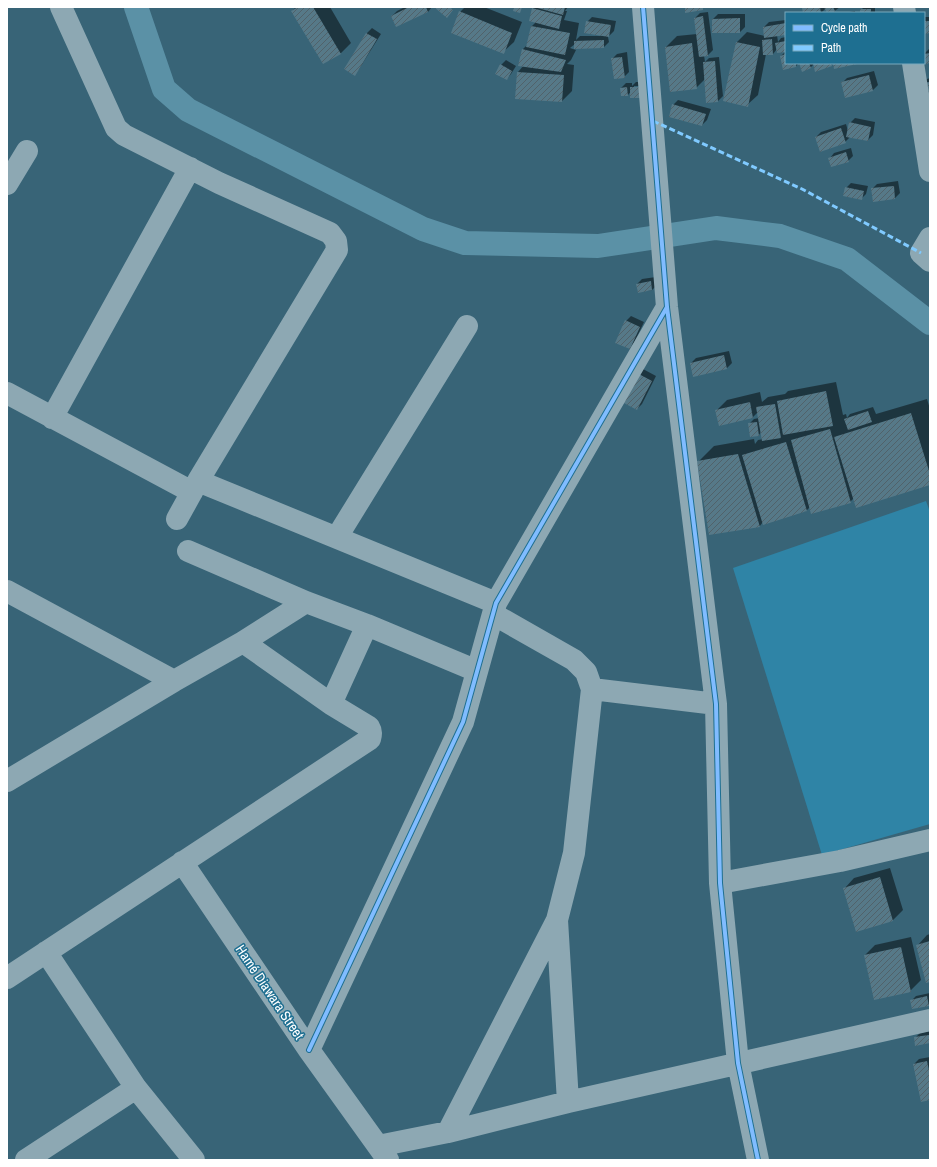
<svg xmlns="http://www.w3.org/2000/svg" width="937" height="1167" font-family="'Archivo Narrow',sans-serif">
<defs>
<pattern id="building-hatch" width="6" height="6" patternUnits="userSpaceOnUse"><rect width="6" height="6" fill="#567988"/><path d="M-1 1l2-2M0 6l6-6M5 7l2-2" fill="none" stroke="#51626a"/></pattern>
</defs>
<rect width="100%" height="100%" fill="#386477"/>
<path fill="#2f84a6" d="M926 501 930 512V824L822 855 733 568Z"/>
<path fill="#0007" d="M296 7H330L351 43 341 53 323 63 292 11Z
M405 7H432L428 12 392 16 397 11Z
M465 7H484L522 22 514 42 503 52 460 12Z
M534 7H568L565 11H567L564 20 579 23 576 40 580 36H602L587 22 592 17 616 21 614 31 608 37 609 42 604 47 575 44 570 48 576 50 571 60 567 64 574 65 572 91 562 101 518 72 524 65 523 49 528 44 532 26 536 22 533 8Z
M805 7H840L832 13H828L826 8 821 13H804V8Z
M864 7H875V13H861V10Z
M855 11V13H844Z
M708 12 713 50 708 55H704L705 62 709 58 719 57 723 96 718 101 705 79 696 88 666 47 677 36 697 34 695 18 700 13Z
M718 14H745V27L740 32H713V19Z
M924 17H930V32L924 33Z
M786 20V34L777 35 778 42 781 38 786 37V63H799L796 66 784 69 781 56 786 51 777 49 773 54H766L758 95 747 105 736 43 747 32 765 36 764 27 769 22Z
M372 28 381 34 359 69 354 74 345 69 367 33Z
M929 49H930V62L924 54Z
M627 52 629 72 624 77 612 59 617 54Z
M506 60 516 66 511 74 507 79 501 65Z
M800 63H834L831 65 814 64 810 68Z
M874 71 878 85 873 90 842 83 847 78Z
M930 78V105L922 84 927 79Z
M636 82H646V86H634V88L628 95 621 88 626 83H632V86Z
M678 100 711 109 707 120 702 125 673 105Z
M855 118 875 122 873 135 868 140 851 136 845 142 816 137 821 132 846 124 848 131 850 123Z
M851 148 853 156 848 161 830 158 834 153Z
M898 181 900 193 895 198 872 189 877 184Z
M851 183 868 186 866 194 861 199 846 188Z
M656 277 657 285 652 290 638 292 637 284 642 279Z
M631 316 644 322 634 343 629 348 626 321Z
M729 351 732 363 727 368 691 363 696 358Z
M643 369 656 376 642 404 637 409 623 401Z
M836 382 843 415 846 414 847 418 850 414 873 407 876 414 927 399 930 409V484L854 498 850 502 811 506 806 511 763 522 759 527 698 462 714 446 754 439 755 444 758 440 763 439 761 432 759 435 749 424 754 419 759 418 758 412 753 417 717 410 727 400 760 392 762 402 768 397 785 394 788 391Z
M890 868 903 910 893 920 844 889 854 878Z
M930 934V981L917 946 927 935Z
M911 937 921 980 910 991 865 955 875 945Z
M930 993V1004L929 1005 913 1008 911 1001 916 996Z
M930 1031 929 1042 915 1038 920 1033Z
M930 1057V1099L914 1064 919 1059Z"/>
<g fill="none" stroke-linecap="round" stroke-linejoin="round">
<path stroke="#5b91a6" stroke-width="24" d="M136 7 164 89 188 110 423 229 465 243 598 246 716 228 780 236 847 259 930 323"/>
</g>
<path fill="url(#building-hatch)" d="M298 7H313L341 54 323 64 291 11Z
M409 7H426L428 12 396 27 391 16Z
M434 7H450L453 10 447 18Z
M514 7H522L520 13 513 11Z
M534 7H565L563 15Z
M685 7H703V10L685 13Z
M812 7H820L821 13H803L802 8Z
M824 7H833L836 13H827Z
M532 8 562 16 559 29 529 21Z
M860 9H871V13H860Z
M459 11 512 33 504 54 451 33Z
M703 16 708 56 699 57 694 18Z
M740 18V33H712V19Z
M586 21 611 25 609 37 584 33Z
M924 21H930V33L924 34Z
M786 23V35L764 38 763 27Z
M531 26 570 33 565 55 526 47Z
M366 33 377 39 355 76 344 69Z
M772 39 773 55H763L762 40Z
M604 40V48L574 49V41Z
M786 41V52L777 53 775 43Z
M736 42 760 47 748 107 723 101Z
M692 43 697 89 670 92 665 47Z
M522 49 566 60 561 72 518 66Z
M930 53V63L925 64 924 54Z
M786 54V63H796V67L783 70 780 56Z
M622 57 625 78 614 79 611 58Z
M715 61 718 102 706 103 703 62Z
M799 63H809L811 68 802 72Z
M813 63H831L832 66 815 72Z
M833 63H857V64L834 69Z
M500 64 512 71 507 80 495 74Z
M517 72 564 75 562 102 515 99Z
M869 75 873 91 845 98 841 82Z
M930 82V106L921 83Z
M627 87 628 96H621L620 88Z
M630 87H641V98H630Z
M672 104 706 114 702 126 669 117Z
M849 122 871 127 868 141 846 137Z
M841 128 846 143 820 152 815 137Z
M846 152 849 162 831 167 828 158Z
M894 186 895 199 873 202 871 188Z
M845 187 864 191 862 200 843 196Z
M651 281 652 290 638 293 636 284Z
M625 320 640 327 630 349 615 343Z
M724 355 727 369 693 377 690 363Z
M637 373 652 381 637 410 622 402Z
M826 391 833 426 783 435 777 401Z
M750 402 753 418 719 426 715 410Z
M775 404 781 438 762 441 756 407Z
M868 411 872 422 848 430 844 419Z
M911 413 930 474V485L856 508 834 437Z
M757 422 759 436 750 437 748 423Z
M830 429 851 503 811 514 791 440Z
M786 442 807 511 763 525 742 455Z
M738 454 760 527 709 535 697 461Z
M880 877 893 921 856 932 843 888Z
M930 941V982L926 983 916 945Z
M901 947 911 992 874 1000 864 955Z
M927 996 929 1006 912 1009 910 1000Z
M929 1035 930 1043 915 1046 914 1037Z
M927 1061 930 1075V1100L921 1102 913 1064Z"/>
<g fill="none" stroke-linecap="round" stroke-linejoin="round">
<path stroke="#8da8b3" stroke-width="22" d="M61 7 116 128 124 135 219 183 330 233 336 241 337 250 198 481 177 519
M643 7 667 307 716 704 720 883 738 1063 758 1160
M904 7 905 13
M913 63 930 171
M7 184 27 151
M930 238 921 253 930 261
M7 393 192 492
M52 418 190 168
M198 481 496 603
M337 537 467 326
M188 551 306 602 367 625 477 671
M7 591 174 681
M592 689 716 704
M331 704 367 625
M7 781 174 681 243 642 306 602
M182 862 309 1050 388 1160
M720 883 840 861 930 840
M557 920 568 1102
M46 952 136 1088 194 1160
M7 978 370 739C371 735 372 732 369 727L331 704 243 642
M309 1050 463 722 496 603 667 307
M448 1132 557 920 574 853 592 689 586 672 574 660 493 614
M378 1146 448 1132 568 1102 930 1020
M26 1160 136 1088"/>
<path stroke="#80caff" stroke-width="3" stroke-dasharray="6 3" stroke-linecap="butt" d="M653 121 802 189 921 253"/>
<g stroke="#1e6f91" stroke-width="6">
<path id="cycleway" d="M643 7 667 307 716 704 720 883 738 1063 758 1160
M309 1050 463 722 496 603 667 307"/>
</g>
<use href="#cycleway" stroke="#80bcff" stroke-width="4"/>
</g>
<g text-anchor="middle" stroke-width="3" stroke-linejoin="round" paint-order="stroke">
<g font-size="14" fill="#fff" stroke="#1e6f91">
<text transform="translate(270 992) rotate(56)" y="5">Hamé Diawara Street</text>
</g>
</g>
<rect width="937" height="1167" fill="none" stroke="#ffffff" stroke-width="16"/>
<rect x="785" y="12" width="140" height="52" fill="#1e6f91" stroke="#78a9bd"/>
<rect x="793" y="25" width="20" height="6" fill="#80bcff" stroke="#78a9bd"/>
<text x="821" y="32" font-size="12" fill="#ffffff">Cycle path</text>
<rect x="793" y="45" width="20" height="6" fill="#80caff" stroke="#78a9bd"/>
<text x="821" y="52" font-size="12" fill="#ffffff">Path</text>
</svg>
